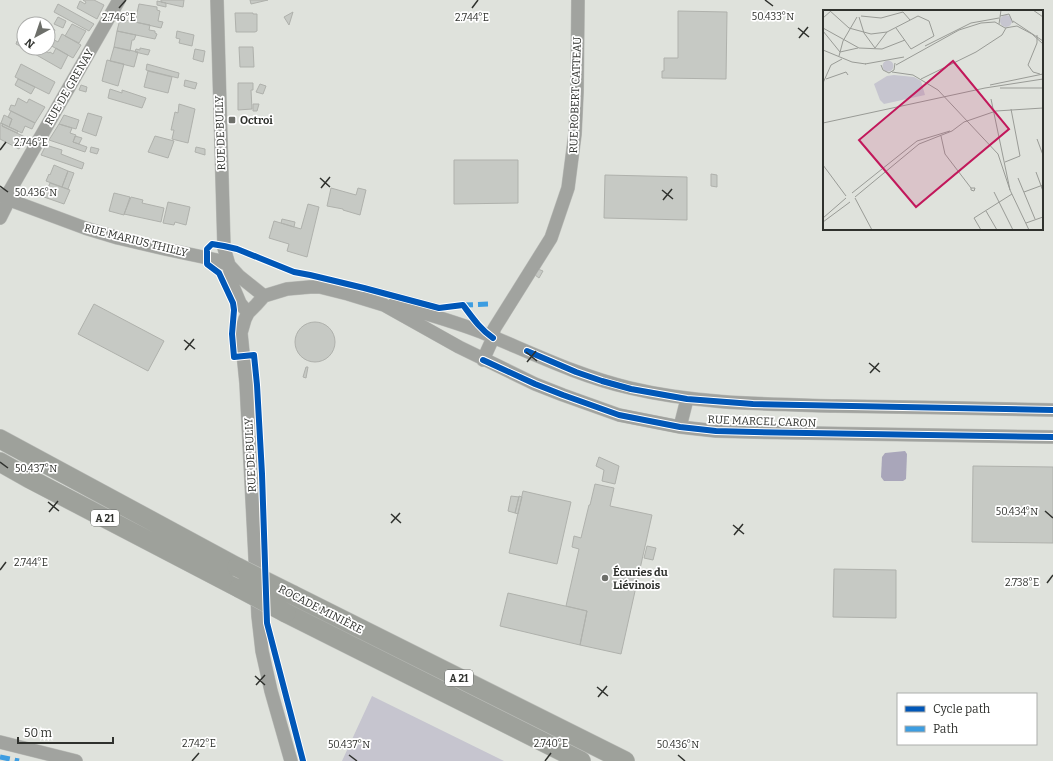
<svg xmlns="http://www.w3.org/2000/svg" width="1053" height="761" font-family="Bitter,serif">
<rect width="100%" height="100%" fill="#dfe2dc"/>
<path fill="#c6c5cf" d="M372 696 504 761H342Z"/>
<path fill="#a9a6ba" d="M905 451 907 454 906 479 903 481H884L881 477 882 457 885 453Z"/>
<path fill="#c6c9c4" stroke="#afb1ac" d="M83 0H94L104 5 97 19 77 8 80 1 85 4 86 2Z
M161 0H184L183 7 161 2Z
M250 0H268L251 4Z
M157 1 166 3V7L157 5Z
M58 4 94 24 89 31 54 12Z
M139 4 157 7V10L160 11 158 21 163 22 161 28 135 22Z
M678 11 727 12 726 79 662 78V71H664V58H678Z
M293 12 289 25 284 17Z
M235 13H253V14H257V31L255 32H236Z
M58 17 66 21 63 28 54 24Z
M120 19 150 25 149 30 155 31V33L157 34 155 39 117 31Z
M72 24 86 31 79 43 65 36Z
M48 26 55 30 51 38 49 37 48 38Z
M117 31 136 35 134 40H132L130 51 114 47Z
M177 31 194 35 192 46 179 43 180 39 176 38Z
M62 34 81 45 73 58 48 44 49 37 58 42Z
M17 41 24 44V48H26V49L16 44Z
M114 47 138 52 134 67 110 61Z
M239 47H253L254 67H240Z
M26 48H40L47 52 49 53 50 52 53 54 56 48 68 55 61 69 26 49Z
M140 48 150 50 148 55 135 52 136 49 140 50Z
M195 49 205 51 203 62 193 59Z
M107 60 124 64 118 86 102 81Z
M21 64 55 82 49 94 15 77Z
M147 64 179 73 178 78 146 70Z
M148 71 172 77 168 93 144 87Z
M18 79 35 87 31 94 15 85Z
M185 80 197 83 195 89 184 86Z
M238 83H253V90H251L252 109 238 110Z
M260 84 266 86 263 94 256 92Z
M81 85 87 87 86 92 79 90Z
M110 89 122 93V90L146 98 142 108 108 98Z
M18 98 27 103 29 99 45 107 35 123 9 110 11 105 15 106Z
M179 104 195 109 188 143 172 139 174 130H171L175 112 178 113Z
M253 104H259L257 111H253Z
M11 111 35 123 32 129 25 126 22 133 9 127 12 119 8 117Z
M88 113 102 117 96 136 82 131Z
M4 115 12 119 9 127 1 123Z
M64 115 79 120 76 129 59 124Z
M0 123 3 124 2 126 25 137 19 149 0 139Z
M3 124 18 131 17 133 2 126Z
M59 124 72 128 70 133 76 135 73 142 87 147 85 152 49 140Z
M75 136 82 138 79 144 73 142Z
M155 136 174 141 168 158 148 152Z
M46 145 62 150 61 154 84 163 82 169 41 155Z
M91 147 99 149 97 154 90 152Z
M196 147 205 149V155L195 152Z
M454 160H518V203L454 204Z
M54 165 68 171 62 187 46 181 49 174 50 175Z
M68 171 74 173 68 189 62 187Z
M711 174 717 175V187L711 186Z
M605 175 687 177V220L604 218Z
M50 183 70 190 64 204 44 197Z
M331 188 356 195 358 188 366 190 360 215 343 210V209L327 206Z
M114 193 130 197 124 215 109 211Z
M131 197 143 200 142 203 164 208 161 222 124 214Z
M168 202 190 207 186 225 175 222 174 225 163 223Z
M308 204 319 207 307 257 287 251 289 244 269 238 274 221 301 229Z
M282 219 295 222 294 227 281 223Z
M538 269 543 271 539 278 535 275Z
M94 304 164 341 148 371 78 334Z
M295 342a20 20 0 1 1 40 0a20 20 0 1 1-40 0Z
M306 367H308L306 378 303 377Z
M599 457 619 466 615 484 602 481 604 470 596 466Z
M973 466 1053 467V543L972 542Z
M595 484 614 488 610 506 652 515 621 654 580 645 587 611 566 606 579 549 572 547 574 536 581 538 589 505H590Z
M523 491 571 502 557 564 509 553Z
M511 496 519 497 515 513 508 511Z
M519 496 522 497 518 514 515 513Z
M647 546 656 548 653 560 644 558Z
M834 569 896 570V618L833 617Z
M508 593 587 611 580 645 500 626Z"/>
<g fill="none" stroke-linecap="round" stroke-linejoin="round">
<g stroke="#bcbeba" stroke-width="14">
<path id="minor" d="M217 0 224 248 229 265 232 284 240 303 248 313
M0 195 7 199 85 228 118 238 165 249 217 260 229 265 239 276 264 296
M0 218 6 206 9 192 119 0
M264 296 287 289 310 287H320L348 294 384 305 459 347 535 384 563 395 619 415 680 427 716 431 754 432 1053 437
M264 296 256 305 248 313 245 319 241 333 246 383 258 616 262 651 271 691 291 761
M394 304C423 313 453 321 481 332 530 352 578 376 630 388 697 404 767 404 836 406 908 407 981 408 1053 410
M483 360 493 338 494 329 551 238 568 188 575 134 577 92 578 0
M680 427 687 399
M0 742 76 761"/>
</g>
<g stroke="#bcbeba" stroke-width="20">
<path id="highway" d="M0 439 237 567
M0 462 30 479 239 588
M293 595 625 761
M286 613 581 761"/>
</g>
<use href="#minor" stroke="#a1a39f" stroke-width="13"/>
<use href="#highway" stroke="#9ea19b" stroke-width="19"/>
<g stroke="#bcbeba" stroke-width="20" stroke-linecap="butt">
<path id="highway-bridge" d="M237 567 293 595
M239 588 286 613"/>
</g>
<use href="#highway-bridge" stroke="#9ea19b" stroke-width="19"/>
<path stroke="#3d9de1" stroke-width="5" stroke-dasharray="10 5" stroke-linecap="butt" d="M463 305 491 304
M0 757 19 761"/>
<g stroke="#fff" stroke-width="8">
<path id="cycleway" d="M527 351 576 372 602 381 631 389 687 399 753 404 1053 410
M483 360 535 384 563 395 619 415 680 427 716 431 754 432 1053 437
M303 761 267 623 262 474 257 385 254 355 234 357 232 334 234 310 233 303 219 273 207 264V249L212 244 224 246 237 249 294 272 310 275 364 288 439 308 463 305C472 317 480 329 493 338"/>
</g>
<use href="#cycleway" stroke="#0057b8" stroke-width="6"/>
</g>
<path fill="none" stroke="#2f312d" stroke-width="1.5" d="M765 0 773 6M119 8 126 0M472 8 478 0M798 28 809 37M799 38 808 27M0 150 6 142M320 178 330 187M0 186 8 192M321 188 330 177M662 190 673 199M663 200 672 189M184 340 195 349M185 350 194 339M526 352 537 361M527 362 536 351M869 363 880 372M870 373 879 363M0 462 8 468M48 502 59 511M1045 511 1053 518M49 512 58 501M391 514 401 523M391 523 400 513M733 525 744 534M734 535 743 524M0 570 6 562M1047 583 1053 575M255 676 265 685M256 685 265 675M597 687 608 696M598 697 607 686M349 755 357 761M678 755 685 761M192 761 199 753M545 761 551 753"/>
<g fill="#6d6f6a" stroke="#fff" stroke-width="1.5">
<rect x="228" y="116" width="8" height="8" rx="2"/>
<circle cx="605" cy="578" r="4"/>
</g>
<g text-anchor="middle" stroke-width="3.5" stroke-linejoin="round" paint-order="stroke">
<g fill="#fff" stroke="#6d6f6c" stroke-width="1">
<rect x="91" y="510" width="28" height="16" rx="3"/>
<rect x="445" y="670" width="28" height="16" rx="3"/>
</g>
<g font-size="10" font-weight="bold" fill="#2f312d">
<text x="105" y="522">A 21</text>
<text x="459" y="682">A 21</text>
</g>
<g font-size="11" fill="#2f312d" stroke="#fff">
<text transform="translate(69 87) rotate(-60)" y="4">RUE DE GRENAY</text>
<text transform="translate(575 95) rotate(-88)" y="4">RUE ROBERT CATTEAU</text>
<text transform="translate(220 133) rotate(-92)" y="4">RUE DE BULLY</text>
<text transform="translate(136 240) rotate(14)" y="4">RUE MARIUS THILLY</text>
<text transform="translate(762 421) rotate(2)" y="4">RUE MARCEL CARON</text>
<text transform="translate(250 455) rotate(-93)" y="4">RUE DE BULLY</text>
<text transform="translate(321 609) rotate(27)" y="4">ROCADE MINIÈRE</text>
</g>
<g font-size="11" font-weight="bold" fill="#2f312d" stroke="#fff" text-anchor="start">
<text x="240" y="124">Octroi</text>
<text x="613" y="576">Écuries du<tspan x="613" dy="13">Liévinois</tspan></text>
</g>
</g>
<g transform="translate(823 10)">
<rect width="220" height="220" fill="#dfe2dc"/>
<path d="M177 11a6 6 0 1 1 12 0a6 6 0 1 1-12 0ZM59.5 56a5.5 5.5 0 1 1 11 0a5.5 5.5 0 1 1-11 0ZM71 65 91 67 98 71 102 85 61 94 57 90 51 74 64 66Z" fill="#c6c5cf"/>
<path fill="none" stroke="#999b96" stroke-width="1" d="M6 0 26 18 48 24 64 22 95 6 106 11 111 26 88 39 73 18M210 0 220 7M38 6 58 8 80 2 87 10M177 6 186 4 190 13M36 7 41 23 52 38 64 22M0 8 9 0M190 11 220 31M176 14 178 0M0 18 36 38 59 39 82 30M0 21 17 42 35 38M214 25V33L205 55 210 62 217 64M102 36 148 13 176 8M0 40 29 52 43 54M16 46 20 31 34 7M42 54 81 47M58 55 60 60 66 63 71 60 72 53M73 55 136 20 158 13 172 12 182 18 194 16 209 24 220 34M69 62 90 65 115 80 175 144 187 180 206 220M3 69 23 62 25 65M98 69 153 42 179 25 183 18M0 73 8 55 19 49M167 75 220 64M177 78H220M168 89 187 180M141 112 173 101 220 98M0 113 162 78 220 69M118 126 122 144 148 178H152L151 181 148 180V178M214 129 220 145M182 152 197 146 188 99M0 155 23 186M213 162 220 181M195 168 212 209M171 182 190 220M201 182 220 175M29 183 94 131 127 121M32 187 96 134 129 121 141 112M32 188 49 220M163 201 174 220M0 208 23 188M0 212 27 192M203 213 220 207M158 220 151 208 189 184"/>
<path fill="#c2185b" fill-opacity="0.15" stroke="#c2185b" stroke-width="2" d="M130 51 186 119 93 197 36 130Z"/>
<rect width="220" height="220" fill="none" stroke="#2f312d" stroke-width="2"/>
</g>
<g font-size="10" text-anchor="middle" fill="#2f312d" stroke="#fff" stroke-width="3.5" stroke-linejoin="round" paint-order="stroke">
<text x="773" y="20">50.433°N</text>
<text x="119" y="21">2.746°E</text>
<text x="472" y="21">2.744°E</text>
<text x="31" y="146">2.746°E</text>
<text x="36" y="196">50.436°N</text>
<text x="36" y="472">50.437°N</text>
<text x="1017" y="515">50.434°N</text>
<text x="31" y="566">2.744°E</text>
<text x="1022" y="586">2.738°E</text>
<text x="199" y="747">2.742°E</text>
<text x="551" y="747">2.740°E</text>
<text x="349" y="748">50.437°N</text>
<text x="678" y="748">50.436°N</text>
</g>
<rect x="897" y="693" width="140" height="52" fill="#ffffff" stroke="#acadab"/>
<rect x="905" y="706" width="20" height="6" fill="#0057b8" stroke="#acadab"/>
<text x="933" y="713" font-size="12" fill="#2f312d">Cycle path</text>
<rect x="905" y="726" width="20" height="6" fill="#3d9de1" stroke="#acadab"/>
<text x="933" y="733" font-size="12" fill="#2f312d">Path</text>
<g transform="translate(36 36) rotate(220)"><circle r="19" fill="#ffffff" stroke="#acadab"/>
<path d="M0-3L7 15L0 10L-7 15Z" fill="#6d6f6a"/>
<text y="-6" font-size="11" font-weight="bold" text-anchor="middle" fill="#2f312d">N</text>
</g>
<path d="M18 737v6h95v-6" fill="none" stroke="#2f312d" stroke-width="2"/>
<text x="24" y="737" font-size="12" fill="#2f312d" stroke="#ffffff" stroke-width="3" paint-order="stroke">50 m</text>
</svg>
